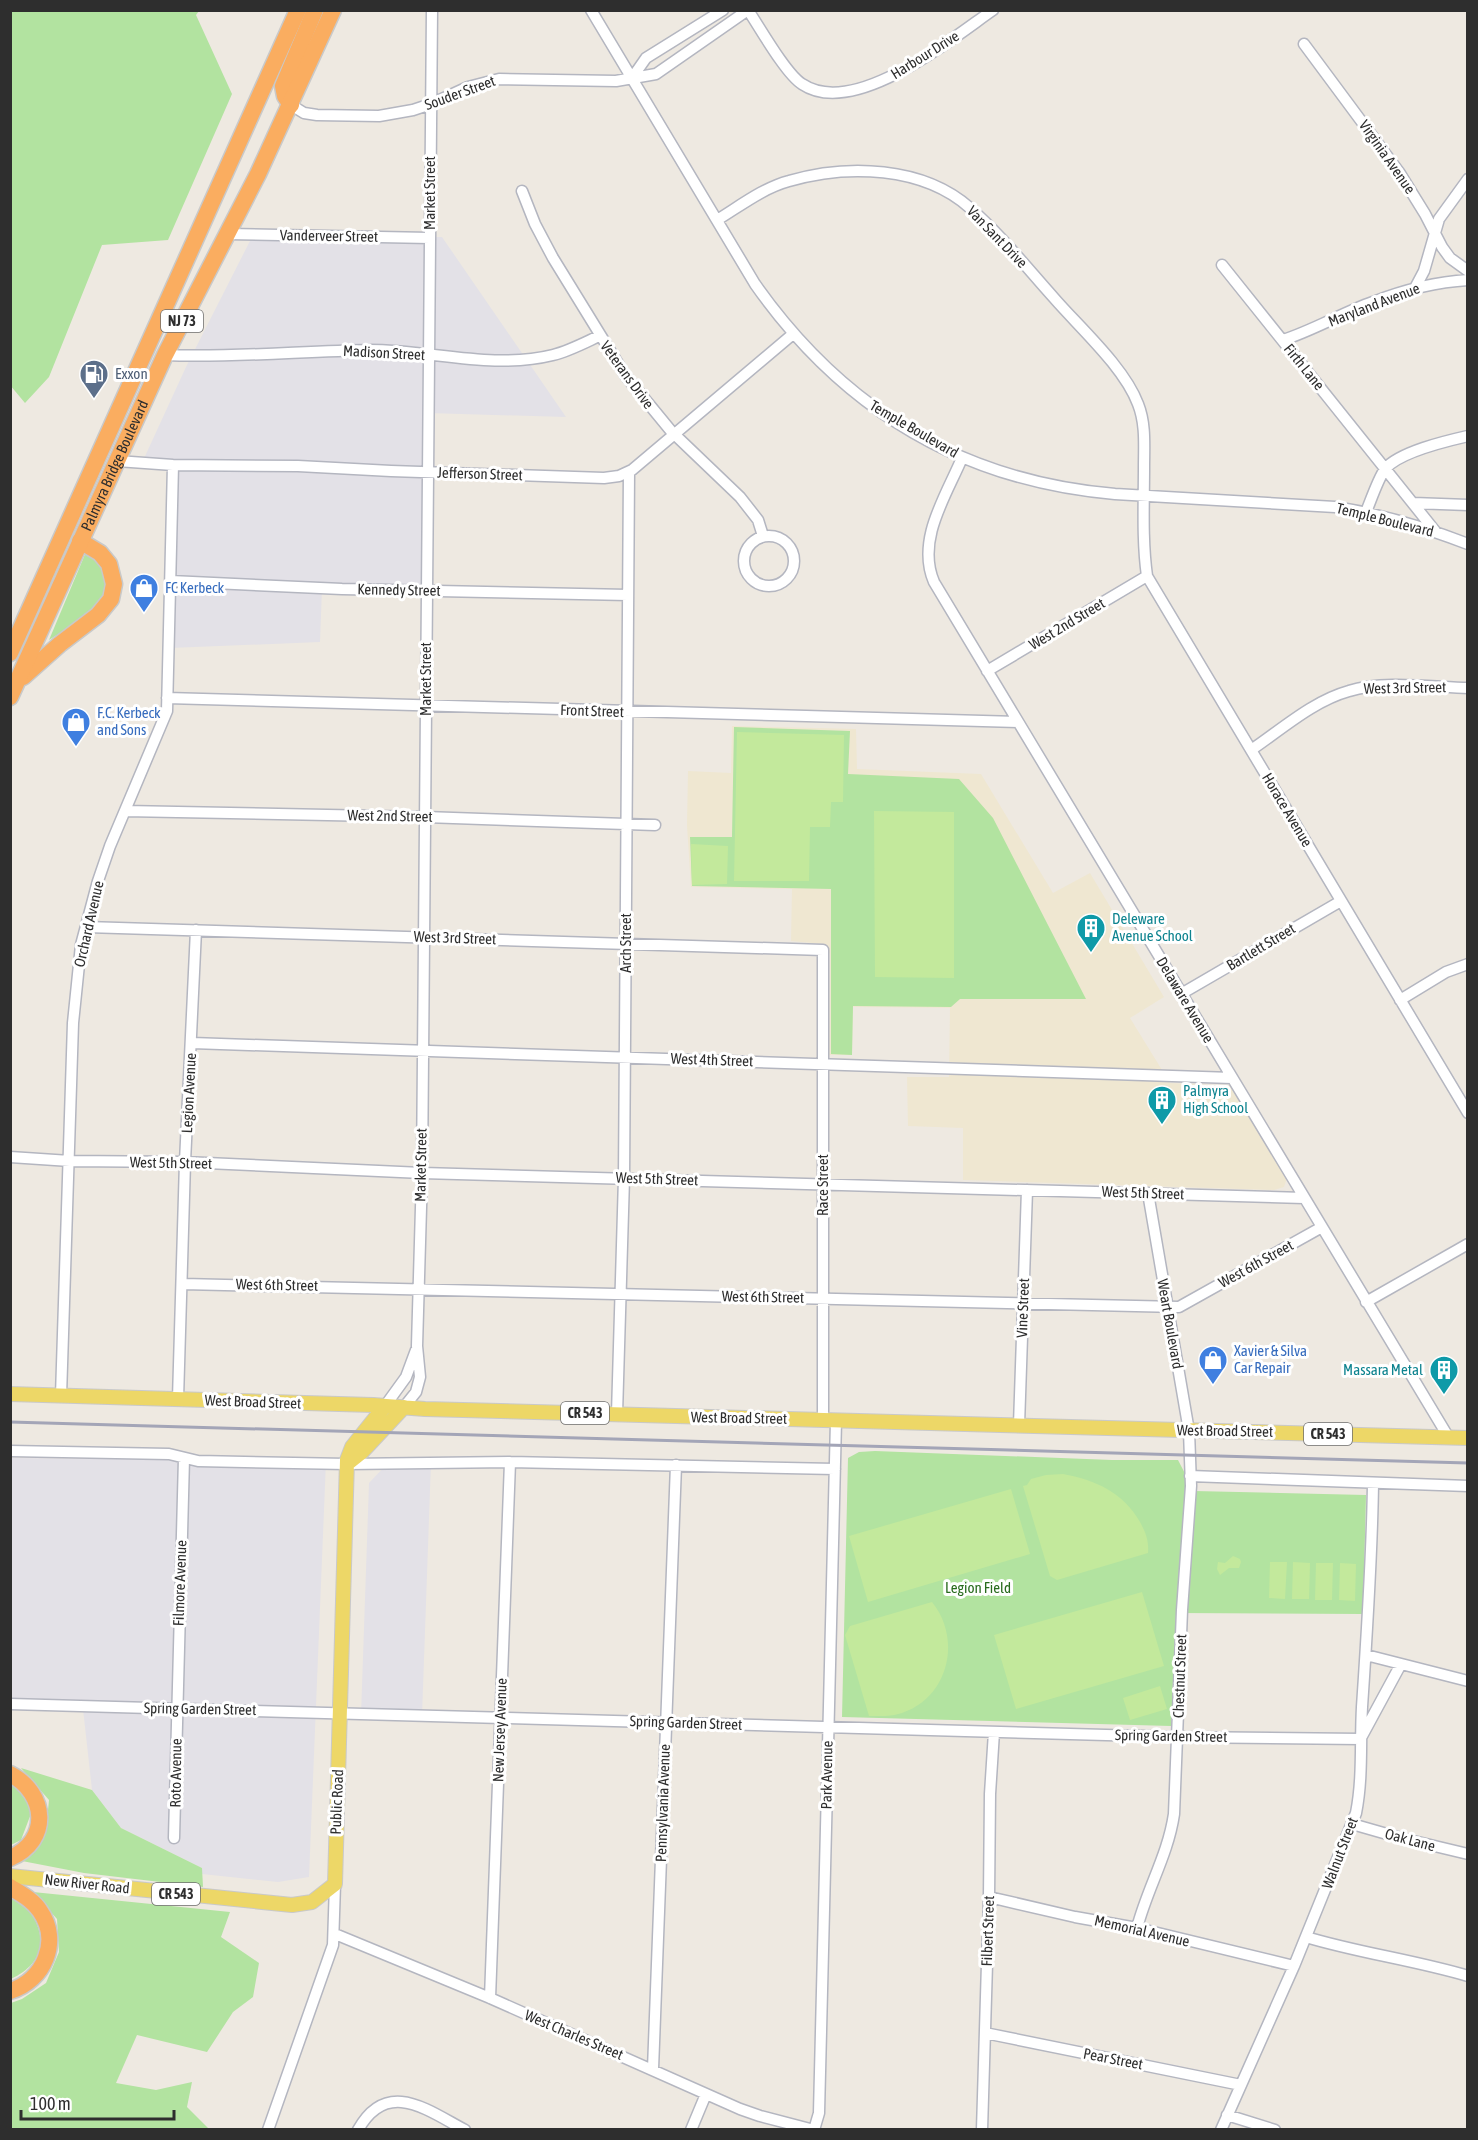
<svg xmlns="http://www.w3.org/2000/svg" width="1478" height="2140" font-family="'Asap Condensed',sans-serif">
<rect width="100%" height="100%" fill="#eee9e1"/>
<path fill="#e3e1e7" d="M252 237H442L566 417 428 413 427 590 322 588 320 642 170 648 167 466 141 465 186 367Z
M11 1458 326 1461 309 1877 278 1882 202 1874V1868L121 1828 92 1790 83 1709 11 1706Z
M389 1462H431L422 1716 361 1715 369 1483Z"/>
<path fill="#efe7d1" d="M732 726 856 729 857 769 981 774 1053 893 1090 873 1164 997 1130 1018 1170 1083 1232 1086 1287 1178 1284 1187 1274 1190 963 1180V1128L908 1126 907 1077H949L950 1008 853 1007 852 1055H829L830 954 823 944 791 941 792 889 691 887 687 825 688 771 731 773Z"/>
<path fill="#b2e3a0" d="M11 10 199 11 196 15 232 94 168 240 102 245 49 377 25 403 10 385Z
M86 552C91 557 100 563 102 569 118 605 73 624 49 640Z
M734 727 850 731 848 774 959 779 993 818 1086 999H960L951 1007 853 1006 852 1055 831 1054V889L692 886 690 837H732Z
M875 1451 1112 1460H1178L1194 1491 1366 1495 1363 1614 1176 1613 1171 1726 842 1717 848 1458 859 1452Z
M21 1768 92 1790 121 1828 202 1868 203 1887 84 1873 22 1861 46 1831 49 1800Z
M11 1783 21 1789 32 1811 21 1840 11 1845Z
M33 1892 230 1912 221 1937 259 1963 253 1997 233 2012 207 2052 137 2035 116 2083 156 2090 192 2082 187 2107 209 2129 11 2130V2003L22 1999 46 1983 59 1952 57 1919Z
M11 1896C16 1900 22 1902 27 1906 31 1910 34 1917 36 1922 48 1949 35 1968 11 1979Z"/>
<path fill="#c3e99c" d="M737 732 844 735 843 802H831L830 827H810L809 881H734Z
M874 811 954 812V978L875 977Z
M691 844 728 846 727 884 692 885Z
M1063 1474C1095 1480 1123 1492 1140 1522 1146 1533 1149 1541 1148 1553L1057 1580 1050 1576 1023 1486 1027 1485 1031 1479 1046 1475Z
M1011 1489 1030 1554 868 1602 849 1536Z
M1233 1556 1240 1559 1241 1562 1239 1568H1229L1220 1575 1217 1569 1218 1562 1225 1563Z
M1270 1562H1287L1285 1599 1269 1598Z
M1293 1562 1310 1563 1309 1599H1292Z
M1316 1563H1333L1332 1600H1315Z
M1340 1563 1356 1564 1355 1601 1339 1600Z
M1142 1592 1164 1666 1016 1709 994 1635Z
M932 1602C962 1639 949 1697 902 1713 891 1717 880 1716 869 1716L845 1635 850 1626Z
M1160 1686 1167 1709 1130 1720 1123 1698Z"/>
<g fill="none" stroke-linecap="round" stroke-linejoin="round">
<g stroke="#b4b6c0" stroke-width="13">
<path id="minor" d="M591 10 755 284C843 409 962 481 1115 494L1335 507C1381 514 1424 527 1468 544
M748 10C760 28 786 74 802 84 854 119 951 39 993 10
M1304 44 1399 172 1425 214 1442 247 1450 258 1468 271
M632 78 646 58 723 10
M291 105 304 113 317 115 379 116 413 110 431 104 468 87 499 79 616 81 656 74 748 10
M522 191 535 224 553 258 625 375 671 431 740 497 758 520 763 536
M717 220C740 206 763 188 789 181 847 164 923 166 970 208 1001 235 1027 268 1054 298 1080 328 1124 367 1138 404 1146 424 1144 446 1144 467 1144 504 1142 540 1147 576L1468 1113
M227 234 430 238
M1222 265 1435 531
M1415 288 1424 271 1439 219 1468 179
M1283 340C1314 330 1342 313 1373 302 1404 290 1434 282 1468 280
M165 355C233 358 302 351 370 350 430 350 493 370 553 355 569 351 584 343 599 336
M962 458C946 496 916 540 934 582L1449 1438
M117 461 173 465 298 466 391 471 604 478 619 476 632 470 793 334
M1413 503 1468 505
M1366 512C1371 500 1378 479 1385 469 1399 452 1446 441 1468 436
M744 561a25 25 0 1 1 50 0a25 25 0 1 1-50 0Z
M171 581 342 589 628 595
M987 671 1147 576
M167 698 1018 722
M1251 750C1282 729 1313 701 1349 691 1382 680 1432 687 1468 688
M125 811 425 817 655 825
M86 927 823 950V1420
M1181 994 1341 901
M1400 1000 1446 972 1468 964
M192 1043 1232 1078
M10 1157 70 1161 185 1162 422 1173 1304 1198
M183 1284 1179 1307 1322 1227
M1366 1302 1468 1244
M61 1396 73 1023 81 945 98 881 110 846 167 711 173 465
M178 1399 185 1162 196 930
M385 1406 406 1377 416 1350
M404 1407 416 1392 420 1377 417 1346 422 1173 432 10
M617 1414 624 1178 629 472
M1019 1425 1027 1190
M10 1451 169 1454 198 1461 347 1464 510 1462 835 1469
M1190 1476 1468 1486
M1366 1655 1468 1681
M10 1704 1178 1737 1361 1739
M1362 1736 1401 1664
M1352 1824 1401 1838 1468 1854
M174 1838 184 1458
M989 1897 1075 1917 1137 1928 1294 1966
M1137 1928C1147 1889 1168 1855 1174 1814L1182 1610 1191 1486 1189 1431 1148 1193
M335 1934 490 1998 740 2109 760 2116 814 2130
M1306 1937C1359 1953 1414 1960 1468 1976
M490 1998 510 1462
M985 2033 1241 2085
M653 2069 676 1465
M1227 2115 1275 2130
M268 2130 333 1945 335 1884
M358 2130C387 2078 427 2110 465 2130
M691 2130 706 2094
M814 2130 819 2113 836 1421
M982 2130 989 1897 990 1794 994 1732
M1221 2130 1294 1966 1356 1813C1363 1778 1360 1742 1362 1707 1367 1633 1372 1558 1373 1483"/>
</g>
<g stroke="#c9c9c9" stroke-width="16">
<path id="major" d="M10 1394 373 1405 425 1409 1468 1438
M347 1464 362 1452 404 1407
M10 1876 292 1905 312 1902 335 1884 347 1460 352 1447 385 1406"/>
</g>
<g stroke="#c9c9c9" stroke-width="19">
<g id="highway">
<path d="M291 105 285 96 283 86 315 10"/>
<path d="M10 653 298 10"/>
<path d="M23 677 60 644 98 615 111 599 114 584 109 564 100 553 80 541"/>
<path id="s1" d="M10 697 165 355 258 174 333 10"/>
<path d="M10 1774C47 1793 51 1841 10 1858"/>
<path d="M10 1887C21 1894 33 1900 40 1911 61 1941 44 1981 10 1991"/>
</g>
</g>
<use href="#minor" stroke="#fff" stroke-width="10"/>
<use href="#major" stroke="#edd767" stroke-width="14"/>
<use href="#highway" stroke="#faad60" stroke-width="16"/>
<path stroke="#a3a5b7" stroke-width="3" d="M10 1422 1468 1463"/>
</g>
<defs>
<g id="fuel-pin" transform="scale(1.5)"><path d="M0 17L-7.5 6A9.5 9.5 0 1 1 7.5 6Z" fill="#5c6f8a" stroke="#fff"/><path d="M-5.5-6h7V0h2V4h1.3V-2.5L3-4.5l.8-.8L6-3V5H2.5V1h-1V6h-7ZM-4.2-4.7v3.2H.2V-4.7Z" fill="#fff"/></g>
<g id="shop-pin" transform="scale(1.5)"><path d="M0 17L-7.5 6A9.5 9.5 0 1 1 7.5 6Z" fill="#3f7fe0" stroke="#fff"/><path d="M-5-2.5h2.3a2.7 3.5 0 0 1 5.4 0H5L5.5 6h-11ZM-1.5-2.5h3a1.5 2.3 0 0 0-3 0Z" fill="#fff"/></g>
<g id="building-pin" transform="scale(1.5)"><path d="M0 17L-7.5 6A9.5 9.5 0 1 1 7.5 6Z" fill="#0f9aa8" stroke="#fff"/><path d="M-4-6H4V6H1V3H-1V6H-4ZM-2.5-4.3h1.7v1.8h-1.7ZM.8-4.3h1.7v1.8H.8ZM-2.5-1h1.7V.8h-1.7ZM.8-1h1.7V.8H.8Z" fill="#fff"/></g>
</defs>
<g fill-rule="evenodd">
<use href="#fuel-pin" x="94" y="374"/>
<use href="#shop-pin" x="144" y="588"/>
<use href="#shop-pin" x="76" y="722"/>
<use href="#building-pin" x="1091" y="928"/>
<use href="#building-pin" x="1162" y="1100"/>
<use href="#shop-pin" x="1213" y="1360"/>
<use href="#building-pin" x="1444" y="1370"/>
</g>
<g text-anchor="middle" stroke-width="6" stroke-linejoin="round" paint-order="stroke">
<g fill="#fff" stroke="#6d6d6d" stroke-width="1.5">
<rect x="161" y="310" width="42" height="22" rx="4.5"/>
<rect x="561" y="1402" width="48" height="22" rx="4.5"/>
<rect x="1304" y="1423" width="48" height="22" rx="4.5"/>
<rect x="152" y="1883" width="48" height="22" rx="4.5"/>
</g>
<g font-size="14" font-weight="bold" fill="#2e2e2e">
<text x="182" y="326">NJ 73</text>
<text x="585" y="1418">CR 543</text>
<text x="1328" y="1439">CR 543</text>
<text x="176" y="1899">CR 543</text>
</g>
<g font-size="15" fill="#2e2e2e" stroke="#fff">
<text transform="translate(925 55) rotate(-32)" y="5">Harbour Drive</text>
<text transform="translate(460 93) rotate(-20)" y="5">Souder Street</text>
<text transform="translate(1387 157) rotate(55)" y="5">Virginia Avenue</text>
<text transform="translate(430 193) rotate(-90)" y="5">Market Street</text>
<text transform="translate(329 236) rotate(1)" y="5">Vanderveer Street</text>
<text transform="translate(997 237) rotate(46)" y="5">Van Sant Drive</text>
<text transform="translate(1374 305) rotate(-21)" y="5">Maryland Avenue</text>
<text transform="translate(384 353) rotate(3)" y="5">Madison Street</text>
<text transform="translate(1304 367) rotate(51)" y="5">Firth Lane</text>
<text transform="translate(627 375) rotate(54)" y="5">Veterans Drive</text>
<text transform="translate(914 429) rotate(30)" y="5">Temple Boulevard</text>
<text dy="5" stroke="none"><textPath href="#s1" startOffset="254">Palmyra Bridge Boulevard</textPath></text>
<text transform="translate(480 474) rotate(2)" y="5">Jefferson Street</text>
<text transform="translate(1385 520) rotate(14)" y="5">Temple Boulevard</text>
<text transform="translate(399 590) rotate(1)" y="5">Kennedy Street</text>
<text transform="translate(1067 624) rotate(-31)" y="5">West 2nd Street</text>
<text transform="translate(426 679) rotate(-90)" y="5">Market Street</text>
<text transform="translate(1405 688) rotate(-1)" y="5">West 3rd Street</text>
<text transform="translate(592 711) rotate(2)" y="5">Front Street</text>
<text transform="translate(1287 810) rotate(59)" y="5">Horace Avenue</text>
<text transform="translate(390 816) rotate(1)" y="5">West 2nd Street</text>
<text transform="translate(89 924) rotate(-77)" y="5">Orchard Avenue</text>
<text transform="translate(455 938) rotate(2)" y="5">West 3rd Street</text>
<text transform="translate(626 943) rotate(-90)" y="5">Arch Street</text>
<text transform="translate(1261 947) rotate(-31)" y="5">Bartlett Street</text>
<text transform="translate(1185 1000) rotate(59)" y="5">Delaware Avenue</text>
<text transform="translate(712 1060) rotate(2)" y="5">West 4th Street</text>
<text transform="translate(189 1093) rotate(-87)" y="5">Legion Avenue</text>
<text transform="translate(171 1163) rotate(1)" y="5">West 5th Street</text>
<text transform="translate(421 1165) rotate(-89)" y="5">Market Street</text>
<text transform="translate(657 1179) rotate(2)" y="5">West 5th Street</text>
<text transform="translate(823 1185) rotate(-90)" y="5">Race Street</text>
<text transform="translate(1143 1193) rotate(2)" y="5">West 5th Street</text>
<text transform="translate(1256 1264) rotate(-29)" y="5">West 6th Street</text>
<text transform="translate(277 1285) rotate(1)" y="5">West 6th Street</text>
<text transform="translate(763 1297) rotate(1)" y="5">West 6th Street</text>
<text transform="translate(1023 1308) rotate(-88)" y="5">Vine Street</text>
<text transform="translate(1170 1324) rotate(80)" y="5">Weart Boulevard</text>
<text transform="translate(253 1402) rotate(2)" y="5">West Broad Street</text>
<text transform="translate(739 1418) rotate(1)" y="5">West Broad Street</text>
<text transform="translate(1225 1431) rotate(1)" y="5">West Broad Street</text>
<text transform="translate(180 1583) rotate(-88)" y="5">Filmore Avenue</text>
<text transform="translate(1180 1676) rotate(-88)" y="5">Chestnut Street</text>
<text transform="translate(200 1709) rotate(1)" y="5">Spring Garden Street</text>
<text transform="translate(686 1723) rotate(2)" y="5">Spring Garden Street</text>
<text transform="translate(500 1730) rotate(-88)" y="5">New Jersey Avenue</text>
<text transform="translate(1171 1736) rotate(1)" y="5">Spring Garden Street</text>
<text transform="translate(176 1773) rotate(-89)" y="5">Roto Avenue</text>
<text transform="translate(827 1775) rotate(-89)" y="5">Park Avenue</text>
<text transform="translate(337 1802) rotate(-88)" y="5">Public Road</text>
<text transform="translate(663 1803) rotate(-88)" y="5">Pennsylvania Avenue</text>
<text transform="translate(1410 1840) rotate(15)" y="5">Oak Lane</text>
<text transform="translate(1340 1853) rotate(-69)" y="5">Walnut Street</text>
<text transform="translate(87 1884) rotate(6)" y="5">New River Road</text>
<text transform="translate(988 1931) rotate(-88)" y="5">Filbert Street</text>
<text transform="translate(1142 1931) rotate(13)" y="5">Memorial Avenue</text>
<text transform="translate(574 2035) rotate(23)" y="5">West Charles Street</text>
<text transform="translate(1113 2059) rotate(11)" y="5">Pear Street</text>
</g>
<g font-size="15" fill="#4e5e75" stroke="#fff" text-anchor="start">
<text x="115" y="379">Exxon</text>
</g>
<g font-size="15" fill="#366cbe" stroke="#fff" text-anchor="start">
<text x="165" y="593">FC Kerbeck</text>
<text x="97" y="718">F.C. Kerbeck<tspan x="97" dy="17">and Sons</tspan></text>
<text x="1234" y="1356">Xavier &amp; Silva<tspan x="1234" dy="17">Car Repair</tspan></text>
</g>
<g font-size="15" fill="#0d838f" stroke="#fff" text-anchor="start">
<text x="1112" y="924">Deleware<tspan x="1112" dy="17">Avenue School</tspan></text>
<text x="1183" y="1096">Palmyra<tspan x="1183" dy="17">High School</tspan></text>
<text x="1423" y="1375" text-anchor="end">Massara Metal</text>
</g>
<g font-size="15" fill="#286b1d" stroke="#fff">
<text x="978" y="1593">Legion Field</text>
</g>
</g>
<rect width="1478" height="2140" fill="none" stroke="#2e2e2e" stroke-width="24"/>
<path d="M21 2110v9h153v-9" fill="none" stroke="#2e2e2e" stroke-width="3"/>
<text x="30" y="2110" font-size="18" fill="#2e2e2e" stroke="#ffffff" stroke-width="4.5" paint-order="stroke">100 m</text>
</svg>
